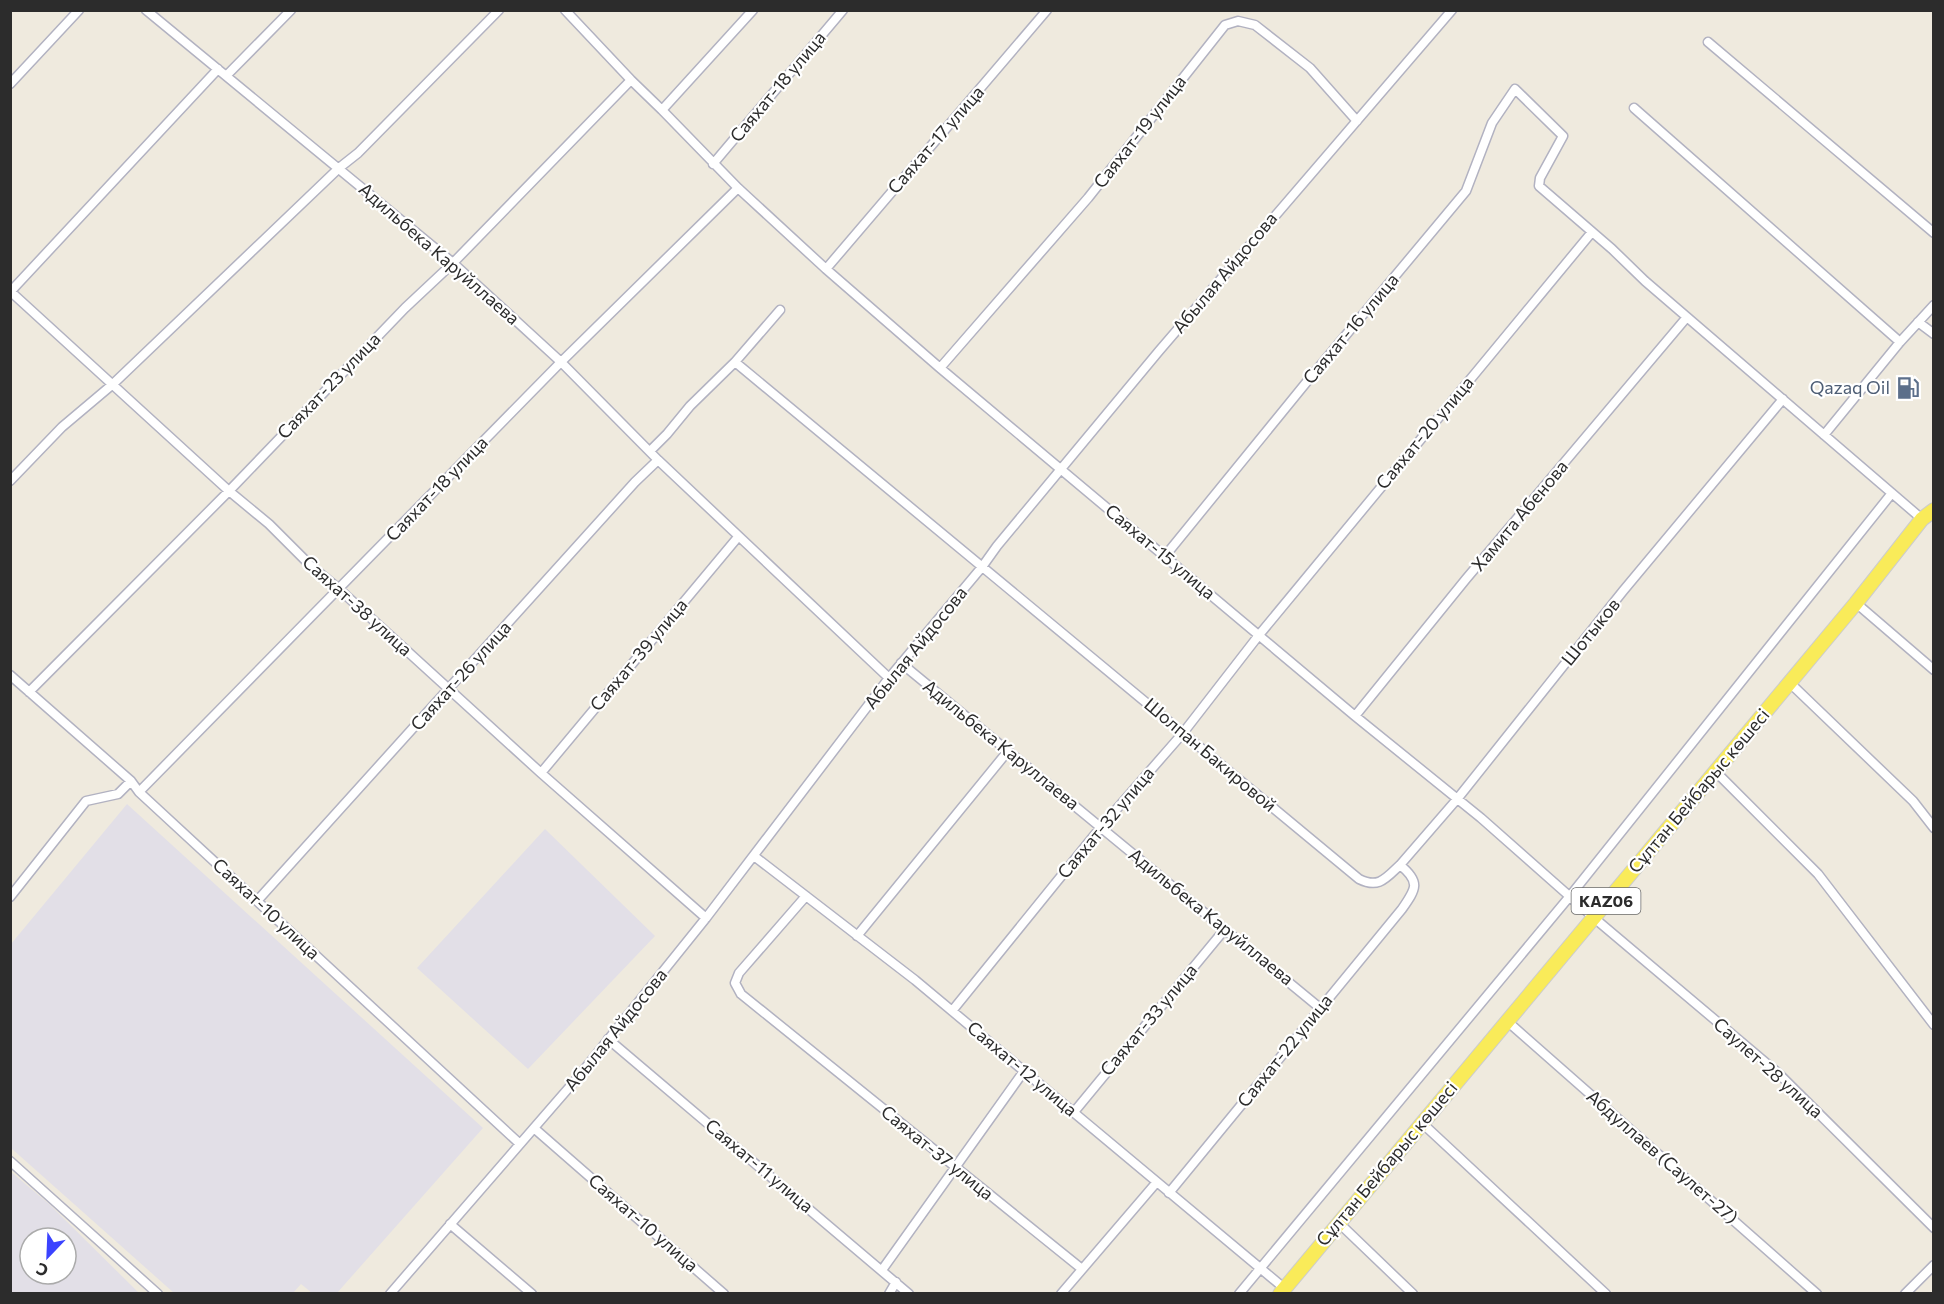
<svg xmlns="http://www.w3.org/2000/svg" width="1944" height="1304" font-family="Commissioner,sans-serif">
<rect width="100%" height="100%" fill="#efeade"/>
<path fill="#e2dfe7" fill-rule="evenodd" d="M127 804 483 1128 337 1293H312L301 1284 293 1293H174L11 1148V944Z
M545 829 655 936 528 1069 417 968Z
M10 1171 49 1204 139 1293H11ZM30 1238H66V1274H30Z"/>
<g fill="none" stroke-linecap="round" stroke-linejoin="round">
<g stroke="#b2b2c1" stroke-width="11">
<path id="street" d="M146 10 453 263 561 362 658 460 635 482 257 901
M565 10 631 80 662 110 738 188 826 269 940 368 1355 716 1481 818 1593 917 1778 1073 1934 1228
M1708 42 1934 233
M227 75 291 10
M10 84 79 10
M1634 108 1900 342
M662 110 753 10
M713 164 843 10
M826 269 1047 10
M10 291 229 491 269 524 310 565 339 589 541 773 706 918
M11 291 218 69
M1918 322 1934 334
M735 362 1359 879C1379 889 1386 878 1400 865 1421 882 1416 889 1402 909L1169 1193
M940 368 1088 198 1225 25 1238 21 1255 25 1310 68 1357 121
M1824 435 1900 342 1934 305
M650 451 667 434 690 406 735 362 780 310
M658 460 889 678
M10 481 62 427 113 384 339 168 358 153 499 10
M1165 556 1305 384 1466 191 1492 123 1515 89 1563 136 1540 178 1539 186 1612 249 1645 281 1922 519
M1856 603 1934 670
M901 663 1320 1008
M10 675 131 781 139 792 520 1144
M1790 683 1913 801 1934 828
M29 692 229 491 405 308 453 263 631 80
M1355 716 1466 579 1687 317
M1715 771 1818 874 1934 1025
M541 773 738 537
M139 792 561 362 738 188
M754 856 915 980 1284 1288
M1400 865 1458 798 1623 591 1783 399
M806 896 739 973 735 983 741 994 1082 1269
M10 897 86 801 118 794 131 781
M857 936 1008 751
M952 1011 1101 827 1183 733 1259 635 1592 232
M1507 1021 1817 1294
M608 1039 909 1294
M1074 1112 1225 929
M1422 1123 1606 1294
M535 1129 724 1294
M10 1161 158 1294
M1339 1223 1413 1294
M450 1224 532 1294
M882 1270 1024 1071
M390 1294 579 1076 706 918 889 678 982 567 997 546 1159 351 1452 10
M889 1294 896 1282
M1061 1294 1156 1183
M1239 1294 1570 896 1892 493
M1905 1294 1934 1265"/>
</g>
<g stroke="#ccc" stroke-width="16">
<path id="primary" d="M1280 1294 1856 603 1922 519 1934 510"/>
</g>
<use href="#street" stroke="#fff" stroke-width="8"/>
<use href="#primary" stroke="#f9eb59" stroke-width="14"/>
</g>
<defs>
<g id="fuel-bare" transform="scale(1.8)"><path d="M-5.5-6h7V0h2V4h1.3V-2.5L3-4.5l.8-.8L6-3V5H2.5V1h-1V6h-7ZM-4.2-4.7v3.2H.2V-4.7Z" fill="#5c6f8a" stroke="#fff" stroke-width="2.5" paint-order="stroke"/></g>
</defs>
<g fill-rule="evenodd">
<use href="#fuel-bare" x="1908" y="388"/>
</g>
<g text-anchor="middle" stroke-width="4.5" stroke-linejoin="round" paint-order="stroke">
<rect fill="#fff" stroke="#6b6b6b" stroke-width="1.5" x="1571.5" y="888" width="69" height="26" rx="4.5"/>
<g font-size="16" font-weight="bold" fill="#2c2c2c">
<text x="1606" y="907">KAZ06</text>
</g>
<g font-size="18" fill="#2c2c2c" stroke="#fff">
<text transform="translate(778 87) rotate(-50)" y="6">Саяхат-18 улица</text>
<text transform="translate(1140 132) rotate(-52)" y="6">Саяхат-19 улица</text>
<text transform="translate(936 140) rotate(-49)" y="6">Саяхат-17 улица</text>
<text transform="translate(439 254) rotate(41)" y="6">Адильбека Каруйллаева</text>
<text transform="translate(1225 273) rotate(-50)" y="6">Абылая Айдосова</text>
<text transform="translate(1351 329) rotate(-50)" y="6">Саяхат-16 улица</text>
<text transform="translate(329 386) rotate(-46)" y="6">Саяхат-23 улица</text>
<text transform="translate(1425 433) rotate(-50)" y="6">Саяхат-20 улица</text>
<text transform="translate(437 489) rotate(-46)" y="6">Саяхат-18 улица</text>
<text transform="translate(1520 516) rotate(-50)" y="6">Хамита Абенова</text>
<text transform="translate(1160 552) rotate(40)" y="6">Саяхат-15 улица</text>
<text transform="translate(357 606) rotate(42)" y="6">Саяхат-38 улица</text>
<text transform="translate(1591 632) rotate(-51)" y="6">Шотыков</text>
<text transform="translate(916 648) rotate(-51)" y="6">Абылая Айдосова</text>
<text transform="translate(639 655) rotate(-50)" y="6">Саяхат-39 улица</text>
<text transform="translate(461 676) rotate(-48)" y="6">Саяхат-26 улица</text>
<text transform="translate(1001 745) rotate(39)" y="6">Адильбека Каруллаева</text>
<text transform="translate(1210 755) rotate(40)" y="6">Шолпан Бакировой</text>
<text transform="translate(1699 791) rotate(-50)" y="6">Сұлтан Бейбарыс көшесі</text>
<text transform="translate(1106 823) rotate(-50)" y="6">Саяхат-32 улица</text>
<text transform="translate(266 909) rotate(43)" y="6">Саяхат-10 улица</text>
<text transform="translate(1211 917) rotate(39)" y="6">Адильбека Каруйллаева</text>
<text transform="translate(1149 1020) rotate(-50)" y="6">Саяхат-33 улица</text>
<text transform="translate(616 1030) rotate(-51)" y="6">Абылая Айдосова</text>
<text transform="translate(1285 1051) rotate(-51)" y="6">Саяхат-22 улица</text>
<text transform="translate(1768 1068) rotate(42)" y="6">Саулет-28 улица</text>
<text transform="translate(1022 1069) rotate(40)" y="6">Саяхат-12 улица</text>
<text transform="translate(937 1153) rotate(39)" y="6">Саяхат-37 улица</text>
<text transform="translate(1662 1157) rotate(41)" y="6">Абдуллаев (Саулет-27)</text>
<text transform="translate(1387 1164) rotate(-50)" y="6">Сұлтан Бейбарыс көшесі</text>
<text transform="translate(759 1166) rotate(40)" y="6">Саяхат-11 улица</text>
<text transform="translate(643 1223) rotate(41)" y="6">Саяхат-10 улица</text>
</g>
<g font-size="18" fill="#4e5e75" stroke="#fff" text-anchor="end">
<text x="1890" y="394">Qazaq Oil</text>
</g>
</g>
<rect width="1944" height="1304" fill="none" stroke="#2c2c2c" stroke-width="24"/>
<g transform="translate(48 1256) rotate(203)"><circle r="28" fill="#ffffff" stroke="#ababab" stroke-width="1.5"/>
<path d="M0-4.5L10 22L0 15L-10 22Z" fill="#3b43ff"/>
<text y="-9" font-size="16" font-weight="bold" text-anchor="middle" fill="#2c2c2c">С</text>
</g>
</svg>
